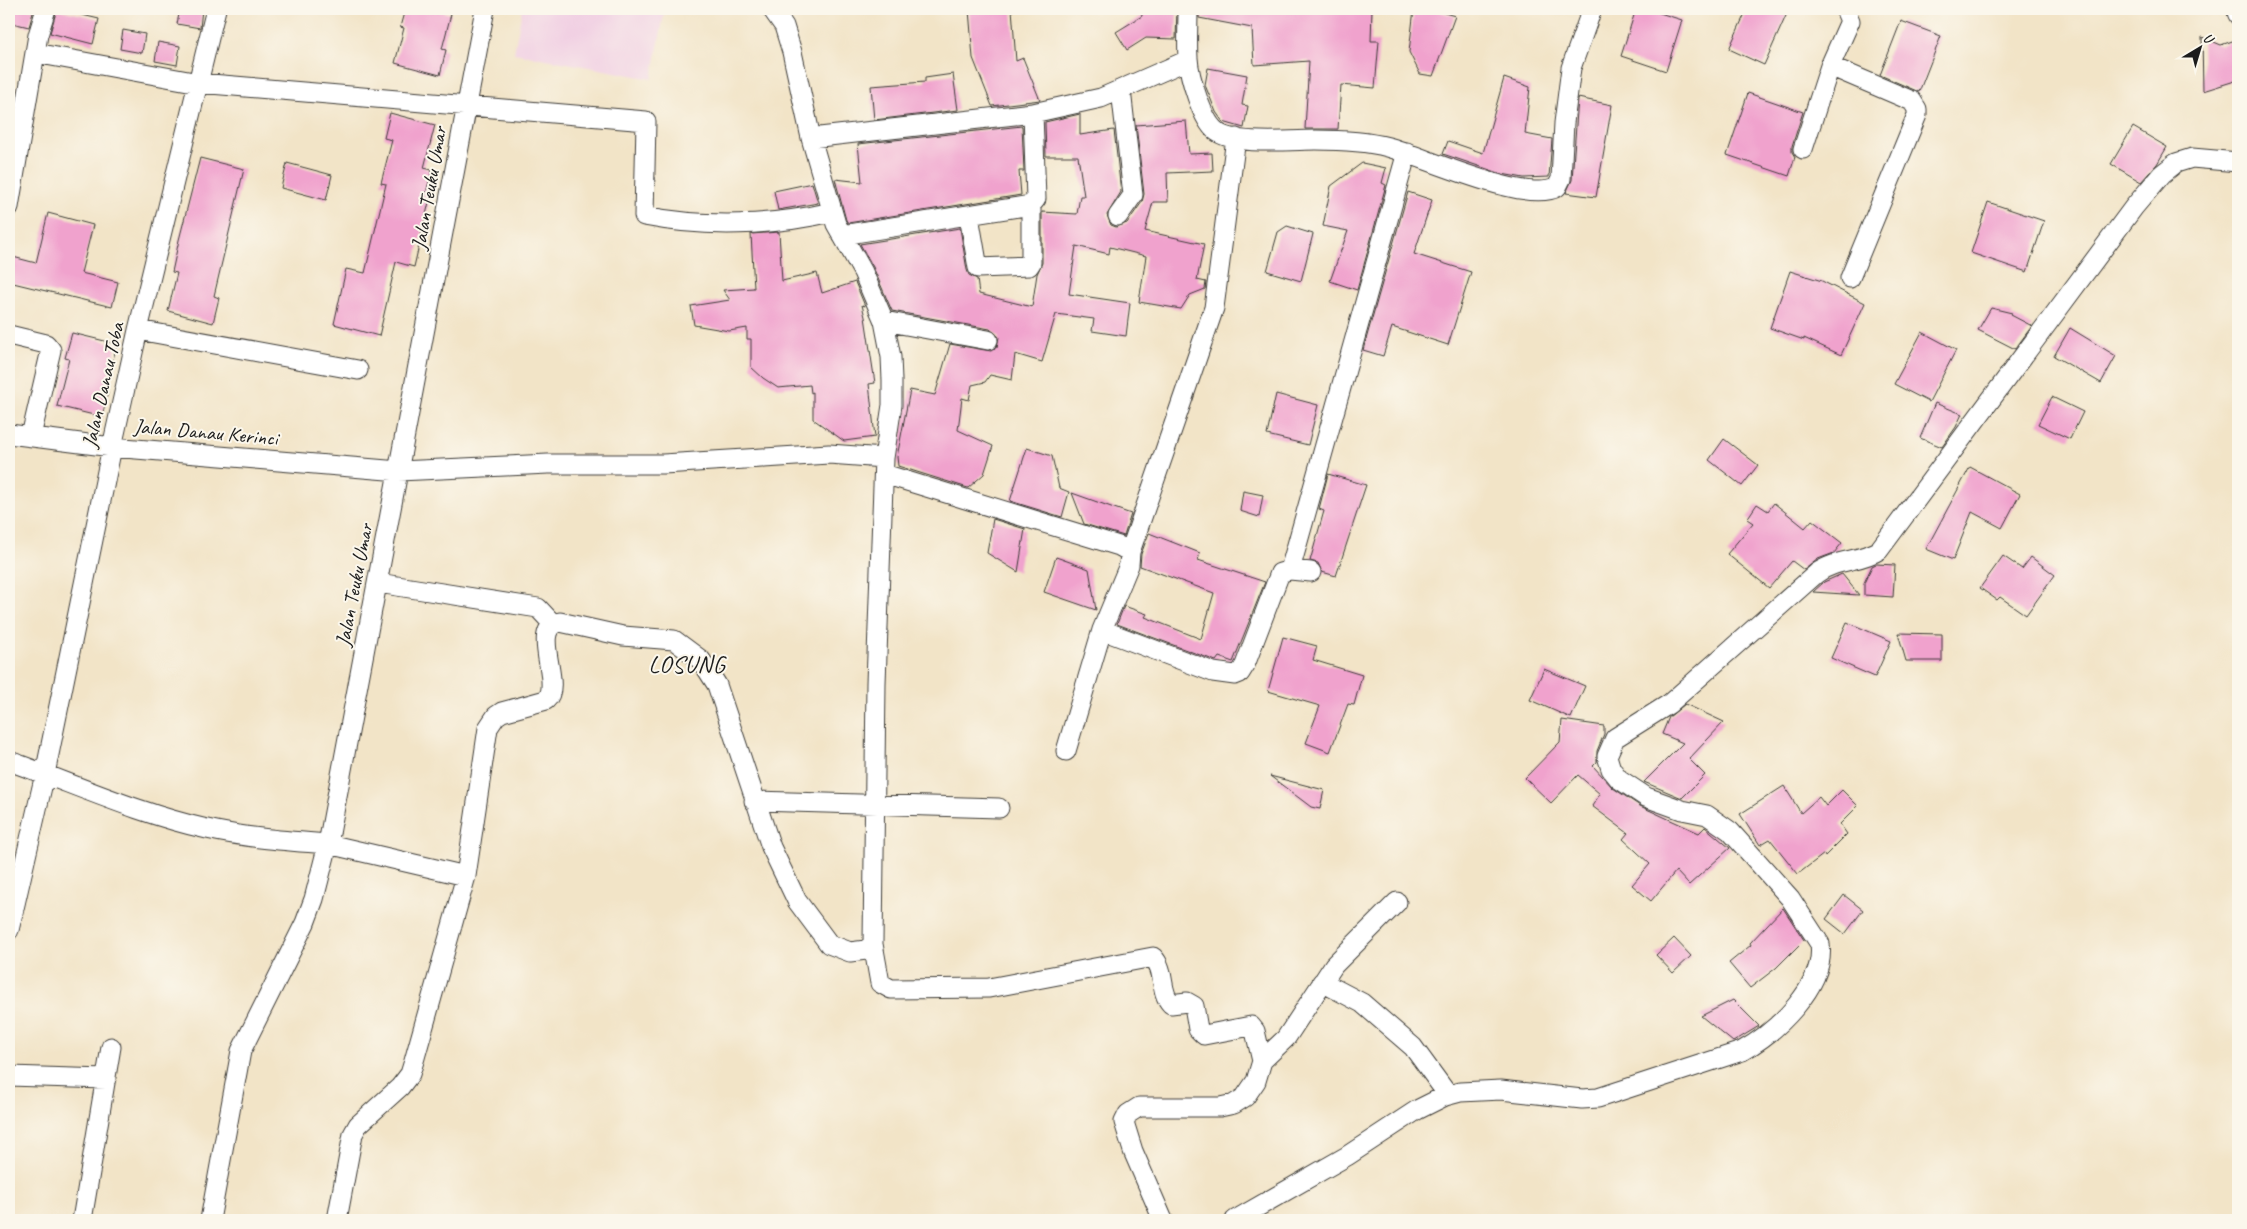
<svg xmlns="http://www.w3.org/2000/svg" width="2247" height="1229" font-family="Caveat,sans-serif">
<rect width="100%" height="100%" fill="#fbf7ec"/>
<filter id="ink" filterUnits="userSpaceOnUse"><feTurbulence type="fractalNoise" baseFrequency=".02" numOctaves="2"/><feDisplacementMap in="SourceGraphic" scale="10" xChannelSelector="R" yChannelSelector="G"/><feConvolveMatrix kernelMatrix="1 2 1 2 8 2 1 2 1" color-interpolation-filters="sRGB"/></filter>
<filter id="wash" filterUnits="userSpaceOnUse"><feTurbulence type="fractalNoise" baseFrequency=".0096" numOctaves="4" result="noise"/><feDisplacementMap in="SourceGraphic" scale="20" xChannelSelector="R" yChannelSelector="G"/><feGaussianBlur stdDeviation="1.12" result="paint"/><feColorMatrix in="noise" values="0 0 0 0 0 0 0 0 0 0 0 0 0 0 0 0 0 1.4 0 .05"/><feComposite in="paint" operator="in"/></filter>
<g filter="url(#wash)">
<rect width="100%" height="100%" fill="#f2e4c7"/>
<path fill="#f1d0e3" d="M522 9H665L652 79 514 53Z"/>
<g id="blocks">
<path fill="#f0a2cd" d="M15 9H34L29 27 12 23Z
M57 9 99 19 93 44 50 33Z
M180 9H202L200 28 177 24Z
M405 9H431L451 14 442 49 446 50 440 75 395 63 404 28 400 27Z
M990 9H1012L1016 61 1023 58 1040 100 992 106 973 58 969 10Z
M1141 9H1177L1176 39 1146 38 1127 50 1116 32 1142 16Z
M1199 9H1372L1371 41H1379L1375 88 1341 85 1338 129H1305L1309 61 1254 65 1252 28 1199 18Z
M1414 9H1431L1455 16 1433 76 1420 74 1409 52Z
M1636 9H1647L1682 20 1666 71 1621 56Z
M1747 9H1789L1764 65 1729 49Z
M1901 21 1941 36 1919 92 1880 75Z
M123 30 145 34 142 53 120 49Z
M2202 37 2221 45 2238 39V80L2203 91Z
M158 42 180 46 177 65 155 61Z
M1208 68 1247 75 1242 105 1248 106 1244 128 1223 122 1216 112 1205 85Z
M953 74 958 110 874 120 871 86 925 82V78Z
M1504 78 1530 87 1525 134 1552 139 1549 177 1524 178 1502 174 1443 154 1448 141 1483 153Z
M1748 93 1803 112 1792 146V152L1795 157 1789 176 1727 155Z
M1578 98 1612 105 1596 197 1566 193 1572 180Z
M390 113 435 125 424 168 432 170 424 201 429 202 414 267 396 262 379 336 334 324 346 269 365 273 386 184 381 183 392 140 384 138Z
M1080 114V135L1114 130 1121 192 1107 215 1111 225 1116 227 1127 223 1142 202 1144 194 1136 125 1186 121 1189 154 1212 153 1213 171 1167 173 1168 202H1153L1145 231 1204 244 1197 280 1206 282 1205 289 1190 295 1181 309 1139 302 1146 256 1110 247 1109 254 1076 246 1069 294 1130 303 1126 336 1092 331 1094 319 1056 314 1042 362 1015 354 1012 380 990 375 985 382 972 385 969 400 962 398 958 430 993 446 984 474 968 488 898 466 897 457 910 390 935 395 950 344 991 351 997 347 999 337 990 329 892 311 873 267 860 244 960 228 967 270 969 275 977 279 979 294 1032 307 1037 274 1042 263V212L1077 214 1080 196H1084L1078 156H1046L1045 122Z
M1022 126 1024 171H1019L1021 195 848 223 846 220 835 179 862 182 858 144Z
M2133 127 2167 147 2157 164 2141 182 2111 164Z
M200 158 244 169 214 296 219 298 213 323 168 311 177 273 172 272 179 240Z
M287 163 332 175 326 200 281 188Z
M1362 163 1386 168 1382 183 1386 185 1357 290 1330 281 1348 231 1323 226 1331 186Z
M812 183 818 203 778 210 774 191Z
M1408 192 1432 200 1414 254 1471 272 1448 345 1392 327 1383 356 1363 350Z
M1988 202 2044 221 2027 272 1971 253Z
M48 213 93 225 81 273 118 282 112 307 9 282V256L36 263Z
M1287 226 1313 234 1301 281 1267 271 1278 232Z
M779 232 782 281 817 273 822 293 855 282 865 306 862 305 865 317 875 383 869 384 875 437 844 441 813 419V392L811 393 810 385 778 388 763 378 751 367V339H747V328L729 331 694 325 691 306 730 300 723 290 754 288 751 234Z
M1790 271 1822 281 1865 303 1841 355 1804 338V340L1770 328Z
M1991 308 2012 313 2011 315 2032 326 2015 349 1978 330Z
M2070 328 2116 356 2101 383 2054 356Z
M1922 332 1956 350 1929 402 1894 384Z
M72 333 117 344 105 391 108 392 102 417 57 406 69 359 65 358Z
M1276 394 1318 405 1308 445 1267 435Z
M2052 397 2083 412 2070 439 2038 424Z
M1935 403 1962 414 1956 427 1942 447 1920 438Z
M1724 439 1758 465 1742 486 1709 460Z
M1027 448 1052 456 1059 488 1069 492 1062 517 1010 501Z
M1970 467 2020 494 2002 528 1972 512 1953 560 1926 549Z
M1328 474 1366 485 1336 576 1322 572 1318 563 1310 561 1324 511 1319 509Z
M1243 491 1263 495 1259 517 1240 511Z
M1072 493 1131 514 1124 536 1084 524Z
M1774 503 1805 528 1812 520 1842 543 1834 553 1818 559 1804 570 1792 561 1769 588 1727 554 1753 523 1747 519 1757 504 1768 511Z
M993 519 1025 529 1018 572 987 553Z
M1149 533 1200 553 1198 560 1265 582 1233 662 1219 657 1216 661 1117 624 1124 606 1147 614 1145 617 1201 639 1214 593 1140 566 1141 554Z
M2003 556 2022 569 2031 557 2055 575 2026 615 2000 597 1997 600 1980 588Z
M1056 557 1089 569 1096 610 1044 592Z
M1876 564 1895 565 1893 597 1864 595V583L1872 566Z
M1842 574 1859 595 1813 592 1824 582Z
M1847 622 1891 641 1875 677 1831 658Z
M1898 633 1942 634V661H1906Z
M1283 637 1317 646 1313 660 1362 675 1354 705 1348 704 1330 752 1306 743 1320 706 1268 691Z
M1544 669 1585 686 1571 718 1530 700Z
M1685 704 1724 722 1689 759 1705 775 1682 798 1644 782 1683 743 1662 734 1669 717Z
M1562 720 1604 726V734L1597 751V762L1593 766 1613 788 1640 806 1699 833 1705 827 1730 848 1689 885 1676 871 1651 901 1632 885 1650 864 1623 839 1628 833 1592 806 1600 794 1578 775 1551 803 1525 778 1560 742Z
M1270 776 1324 790 1320 809 1311 807Z
M1784 786 1801 813 1819 797 1826 806 1842 790 1858 806 1840 824 1847 834 1825 856 1824 854 1798 874 1770 839 1760 845 1740 814Z
M1844 895 1863 910 1845 934 1826 919Z
M1783 908 1804 940 1776 968 1750 988 1729 963 1751 945 1750 943Z
M1674 938 1691 956 1673 973 1656 955Z
M1733 1000 1759 1026 1733 1042 1701 1016Z"/>
</g>
</g>
<g filter="url(#ink)">
<use href="#blocks" fill-opacity="0" stroke="#3c3a36" stroke-width="1"/>
<g fill="none" stroke-linecap="round" stroke-linejoin="round">
<g stroke="#3c3a36" stroke-width="21">
<path id="minor" d="M772 9 784 26 792 52 811 138 836 224 863 272 884 321 891 357 892 380V405L884 458 876 683 873 944 880 983 891 989 989 988 1153 957C1166 970 1159 991 1171 1004L1187 1002 1194 1006 1198 1029 1204 1035 1251 1026 1255 1031 1262 1061
M1188 9C1188 25 1187 42 1188 58 1189 76 1202 120 1216 131 1233 146 1293 140 1316 140 1340 140 1365 141 1388 147 1423 156 1527 205 1557 187L1561 179 1564 123 1571 68 1592 9
M2236 9 2238 15
M35 53 199 83 646 121 644 216C705 228 772 226 832 212
M1830 66 1912 101 1917 109V115L1850 278
M811 138 1033 113 1101 98 1188 60
M1803 149 1830 66 1850 21 1845 9
M9 207 38 35 46 9
M969 216 978 268 1029 266 1031 263V205
M1118 216 1133 195 1121 90
M842 235 1031 205 1036 199 1033 113
M884 321 988 340
M138 330 358 370
M9 335 46 344 51 350 31 436
M9 434 112 447 399 471 548 464H663L829 454 884 458
M884 474 1119 546 1130 552 1129 565 1102 630 1066 751
M1130 552 1214 308 1236 138
M1290 570 1407 152
M378 583 538 608 553 624
M1102 630 1213 672 1235 675 1240 673 1245 665 1280 573 1290 570 1311 572
M9 761C74 784 140 814 207 829 247 838 287 841 328 844L485 9
M754 801 999 808
M9 930 45 774 112 447 138 330 216 9
M1322 982 1362 1003 1413 1047 1448 1095
M9 1076 106 1079
M82 1220 111 1047
M210 1220 241 1051 305 923 314 899 328 844 466 876
M337 1220 353 1134 358 1125 400 1087 410 1074 414 1061 466 876 488 728 496 716 502 712 546 700C564 684 528 628 560 622L623 636 674 640 701 660 717 685 771 847 797 901 829 944 850 952 866 950 873 944
M1163 1220 1133 1151 1124 1122 1128 1114 1139 1107H1220L1234 1104 1245 1097 1256 1081 1262 1061 1286 1038 1334 965 1397 902
M1235 1220 1347 1156 1417 1110 1445 1096 1460 1092 1501 1090 1582 1099 1598 1098 1742 1051C1776 1032 1826 986 1820 944L1790 898 1730 831 1707 815 1682 810 1646 797 1619 779 1611 769 1607 756 1615 738 1669 704 1817 573C1836 559 1860 562 1879 550L2134 207 2162 174 2176 163 2192 158 2238 162"/>
</g>
<use href="#minor" stroke="#fff" stroke-width="19"/>
</g>
</g>
<g text-anchor="middle" stroke-width="4" stroke-linejoin="round" paint-order="stroke">
<g font-size="21" fill="#1c1c1c" stroke="#fbf7ec">
<text transform="translate(429 188) rotate(-80)" y="7">Jalan Teuku Umar</text>
<text transform="translate(103 385) rotate(-77)" y="7">Jalan Danau Toba</text>
<text transform="translate(206 432) rotate(5)" y="7">Jalan Danau Kerinci</text>
<text transform="translate(354 585) rotate(-79)" y="7">Jalan Teuku Umar</text>
</g>
<g font-size="24" letter-spacing="1" fill="#1c1c1c" stroke="#fbf7ec">
<text x="687" y="672">LOSUNG</text>
</g>
</g>
<rect width="2247" height="1229" fill="none" stroke="#fbf7ec" stroke-width="30"/>
<g transform="translate(2200 48) rotate(38)" stroke="#fbf7ec" stroke-width="4" paint-order="stroke">
<path d="M0-4L9 19L0 12L-9 19Z" fill="#1c1c1c"/>
<text y="-8" font-size="14" font-weight="bold" text-anchor="middle" fill="#1c1c1c">U</text>
</g>
</svg>
